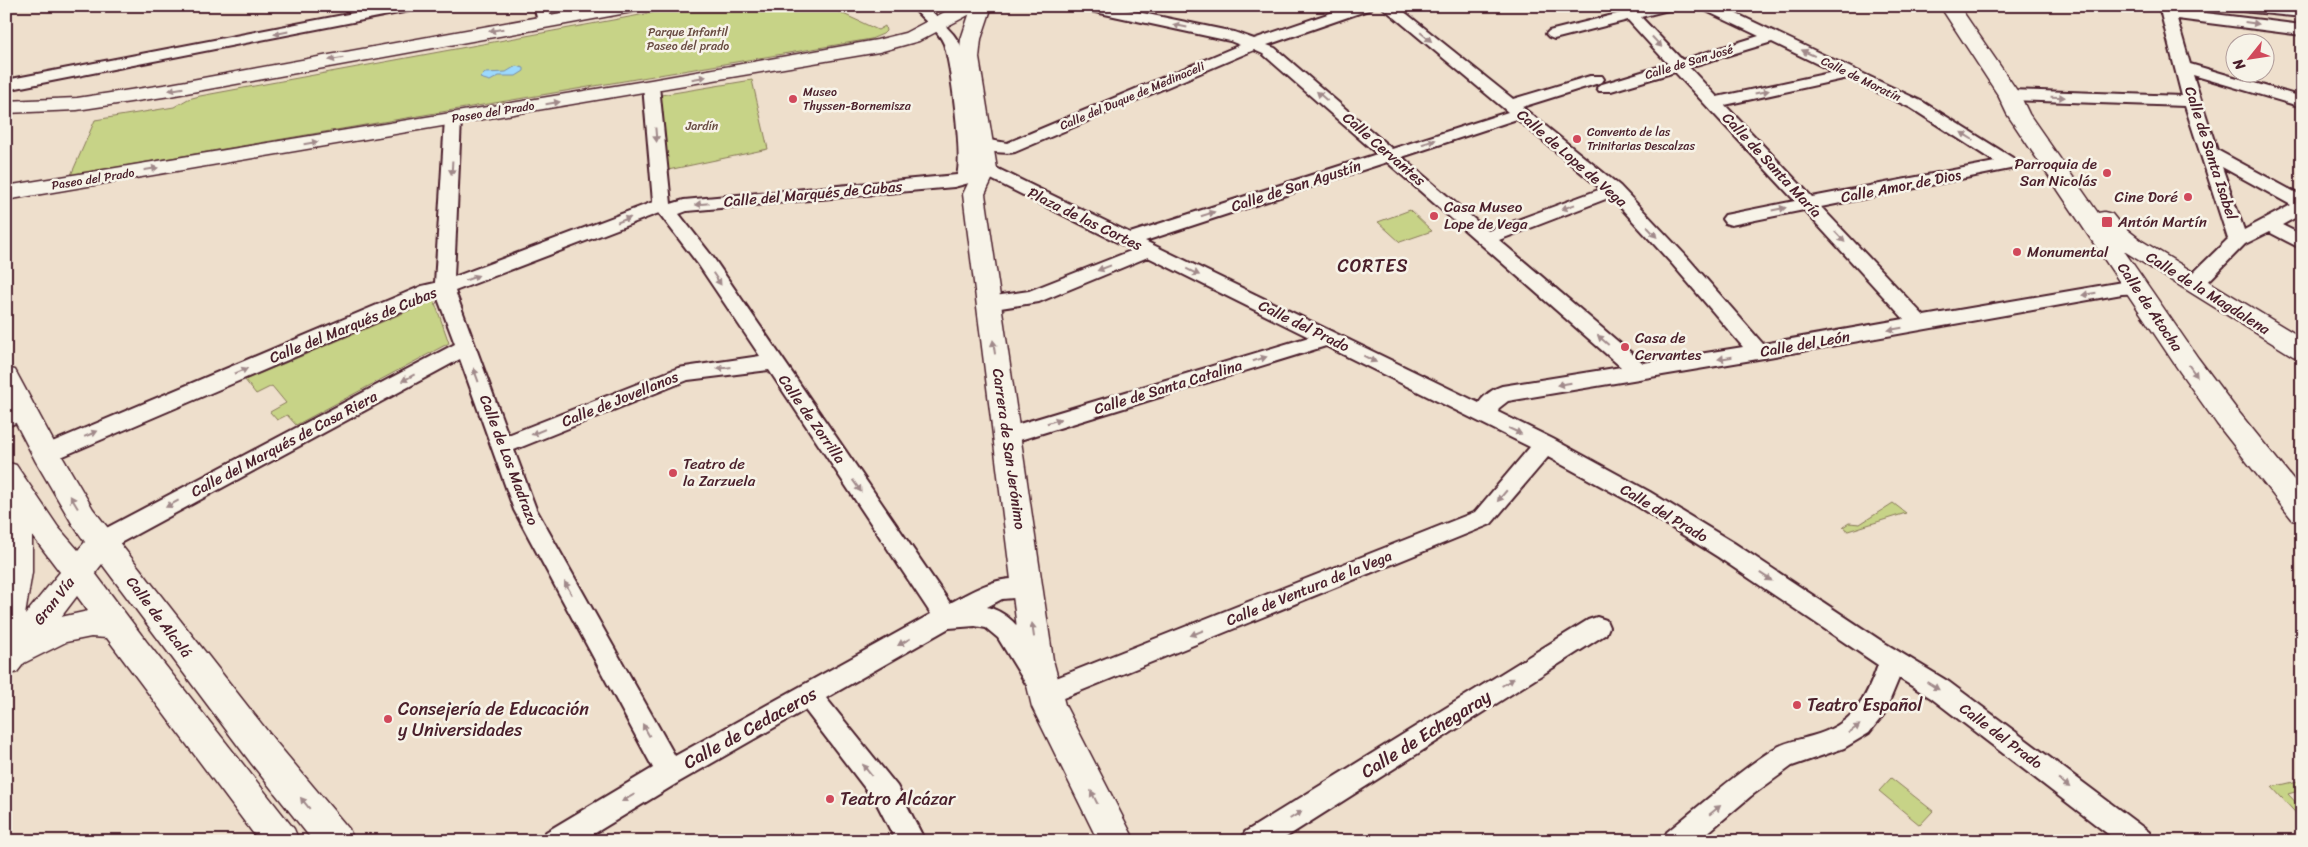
<svg xmlns="http://www.w3.org/2000/svg" width="2308" height="847" font-family="Sriracha,sans-serif">
<rect width="100%" height="100%" fill="#eedfcc"/>
<filter id="ink" filterUnits="userSpaceOnUse"><feTurbulence type="fractalNoise" baseFrequency=".02" numOctaves="2"/><feDisplacementMap in="SourceGraphic" scale="10" xChannelSelector="R" yChannelSelector="G"/><feConvolveMatrix kernelMatrix="1 2 1 2 8 2 1 2 1" color-interpolation-filters="sRGB"/></filter>
<g filter="url(#ink)">
<path fill="#c7d387" stroke="#887959" d="M689 6H826L878 30 885 26 886 31 883 34 871 39 71 175 95 120 174 107 188 99 200 96Z
M752 80 768 149 668 170 661 95Z
M1410 210 1432 231 1400 242 1378 222Z
M434 300 449 343 296 425 287 415 277 420 270 412 286 403 272 386 256 394 245 380Z
M1893 503 1906 513 1848 531 1843 527 1849 523 1860 524Z
M1891 778 1933 811 1920 825 1879 791Z
M2302 780V790L2288 794 2302 809V820L2272 787Z"/>
<path fill="#9cd9fd" stroke="#7b8fa9" d="M516 66 524 68V71L516 76H499L490 81 480 78 485 73 506 72Z"/>
<g fill="none" stroke-linecap="round" stroke-linejoin="round">
<g stroke="#4a1f2b" stroke-width="4">
<path id="minor" d="M390 6H421L414 10 6 90V80Z
M534 6H548L552 22 549 25H539Z
M912 6H927L953 34 960 44 975 143 983 139 1007 143 1240 45 1230 41 1086 10 1079 6H1109L1234 32 1254 39 1351 6H1373L1371 9 1267 45 1275 48 1392 149 1508 112 1381 6H1397L1513 99 1590 76H1602L1604 79 1602 82 1522 107 1620 186 1687 257 1763 344 1904 319 1804 210 1731 225 1725 223 1722 219 1725 215 1795 201 1675 72 1611 91H1599L1597 88 1599 85 1668 64 1628 20 1554 39 1549 37 1546 34 1549 31 1621 13 1616 6H1631L1635 10 1648 6H1674L1672 9 1641 17 1682 60 1759 36 1702 9 1700 6H1720L1923 102 2016 160 2019 164 2016 168 2010 169 1821 207 1924 316 2122 282 2144 283 2147 288 2144 293 2122 294 1758 359 1508 401 1499 408 1498 412 1553 439 1650 492 1734 543 1883 642 1949 682 2149 832 2153 841H2117L1931 698 1899 678 1884 714 1869 733 1844 748 1792 766 1751 796 1698 841H1663L1667 832C1702 804 1735 774 1772 750 1784 742 1798 740 1812 736 1852 725 1865 702 1878 665L1718 557 1634 504 1548 457 1491 524 1046 705 1037 702 998 638 986 628 975 626 949 628 826 698 897 786 925 841H896L877 804 805 710 679 782 582 841H542L546 832 653 768 514 510 460 359 111 548 103 550 95 548 91 541 95 534 455 344 437 296 54 460 46 462 38 460 35 454 38 448 422 286 435 283 445 119 447 115H459L461 119 454 277 653 202 643 86 645 83H657L659 86 671 204 684 200 957 175C963 157 951 65 944 44 939 30 921 19 912 6ZM1772 42 1834 72 1717 97 1689 67ZM1254 50 1263 54 1377 154 1130 233 984 162C979 158 976 152 975 145 982 152 1005 154 1015 152ZM1848 78 1911 108 1995 162 1812 197 1725 105ZM1517 119 1601 189 1488 231 1402 157ZM1387 162 1621 367 1502 386C1493 389 1484 395 1479 403L1145 241ZM975 171 1133 250 1029 291 981 298 978 303 981 308 988 310 1039 302 1148 257 1309 337 999 430 996 436 999 442 1007 444 1326 346 1530 447 1475 512 1051 680C1035 653 1020 615 987 607L1002 599 1014 598 1028 606 1036 603 1040 596C1022 560 974 590 950 603L712 256 679 214 687 211 954 187 969 183ZM1611 197 1673 265 1743 347 1643 363 1499 240ZM659 213 698 264 760 356 678 368 508 435 455 291ZM769 370 931 614 675 756 536 509 514 450 688 380Z
M2159 6H2174V9L2302 25V35L2177 19 2190 64 2302 97V107L2193 75 2217 150 2302 196V214L2282 225 2302 235V249L2269 232 2245 244 2201 289 2194 290 2187 289 2184 284 2187 279 2228 239 2185 106 2009 100 2003 98 2001 95 2003 92 2009 90 2182 96ZM2222 167 2291 205 2244 230Z
M2225 6 2302 8V17L2232 10Z
M24 403 31 406 35 411 31 416 6 427V410Z
M1597 617 1606 620 1609 627 1606 634 1280 841H1241L1245 832 1588 620Z"/>
</g>
<g stroke="#4a1f2b" stroke-width="3">
<path id="tertiary" d="M972 6H992L981 39 979 58 997 169 985 194 1053 660 1065 705 1135 841H1098L1032 707 1021 660 963 194 975 169 959 58 961 39Z
M1940 6H1959L2020 95 2029 114 2098 213 2104 212 2112 214 2120 224 2142 241 2302 338V359L2293 356 2124 251 2198 358 2237 410 2302 490V522L2292 519 2217 424 2180 372 2007 114 1998 95Z
M6 368 15 370 57 448 93 509 275 741 349 829 354 841H313L251 763 102 564 95 573 146 641 294 829 299 841H259L107 638 91 637 66 642 24 663 17 672 6 676V462L16 465 58 527 78 550 85 542 73 525 36 462 6 404ZM32 535 60 572 25 615 32 572ZM77 596 88 611 61 617Z"/>
</g>
<g stroke="#4a1f2b" stroke-width="3">
<path id="trunk" d="M599 6H641L639 10 632 12 170 96 77 110 6 113V101L77 98 170 84Z
M956 6H980L978 10 919 41 879 52 6 200V186L651 80 877 40 905 33Z"/>
</g>
<use href="#minor" fill="#f7f3e8" fill-rule="evenodd"/>
<use href="#tertiary" fill="#f7f3e8" fill-rule="evenodd"/>
<use href="#trunk" fill="#f7f3e8" fill-rule="evenodd"/>
</g>
<defs><path id="oneway-solid" d="M-6-.8H1V-3.2L6.5 0L1 3.2V.8H-6Z" transform="scale(1.25)"/></defs>
<g fill="#a0898a">
<use href="#oneway-solid" transform="translate(2252 23) rotate(8)"/>
<use href="#oneway-solid" transform="translate(1180 26) rotate(-168)"/>
<use href="#oneway-solid" transform="translate(496 30) rotate(170)"/>
<use href="#oneway-solid" transform="translate(281 33) rotate(169)"/>
<use href="#oneway-solid" transform="translate(1426 37) rotate(39)"/>
<use href="#oneway-solid" transform="translate(1657 42) rotate(47)"/>
<use href="#oneway-solid" transform="translate(1808 53) rotate(-155)"/>
<use href="#oneway-solid" transform="translate(336 59) rotate(170)"/>
<use href="#oneway-solid" transform="translate(699 78) rotate(-10)"/>
<use href="#oneway-solid" transform="translate(176 89) rotate(170)"/>
<use href="#oneway-solid" transform="translate(1762 92) rotate(-12)"/>
<use href="#oneway-solid" transform="translate(1322 96) rotate(-139)"/>
<use href="#oneway-solid" transform="translate(2058 97) rotate(2)"/>
<use href="#oneway-solid" transform="translate(553 103) rotate(-9)"/>
<use href="#oneway-solid" transform="translate(656 135) rotate(85)"/>
<use href="#oneway-solid" transform="translate(1967 136) rotate(-148)"/>
<use href="#oneway-solid" transform="translate(1429 142) rotate(-18)"/>
<use href="#oneway-solid" transform="translate(311 143) rotate(-9)"/>
<use href="#oneway-solid" transform="translate(452 168) rotate(93)"/>
<use href="#oneway-solid" transform="translate(151 169) rotate(-9)"/>
<use href="#oneway-solid" transform="translate(702 204) rotate(175)"/>
<use href="#oneway-solid" transform="translate(1568 207) rotate(160)"/>
<use href="#oneway-solid" transform="translate(1779 209) rotate(-11)"/>
<use href="#oneway-solid" transform="translate(1208 214) rotate(-18)"/>
<use href="#oneway-solid" transform="translate(624 220) rotate(-21)"/>
<use href="#oneway-solid" transform="translate(1652 232) rotate(47)"/>
<use href="#oneway-solid" transform="translate(1840 237) rotate(47)"/>
<use href="#oneway-solid" transform="translate(1104 268) rotate(159)"/>
<use href="#oneway-solid" transform="translate(1193 272) rotate(26)"/>
<use href="#oneway-solid" transform="translate(472 278) rotate(-21)"/>
<use href="#oneway-solid" transform="translate(717 279) rotate(56)"/>
<use href="#oneway-solid" transform="translate(2089 294) rotate(170)"/>
<use href="#oneway-solid" transform="translate(1895 329) rotate(170)"/>
<use href="#oneway-solid" transform="translate(1603 340) rotate(-139)"/>
<use href="#oneway-solid" transform="translate(994 347) rotate(-98)"/>
<use href="#oneway-solid" transform="translate(1725 358) rotate(171)"/>
<use href="#oneway-solid" transform="translate(1260 359) rotate(-17)"/>
<use href="#oneway-solid" transform="translate(1370 359) rotate(27)"/>
<use href="#oneway-solid" transform="translate(724 368) rotate(173)"/>
<use href="#oneway-solid" transform="translate(241 371) rotate(-23)"/>
<use href="#oneway-solid" transform="translate(2193 371) rotate(54)"/>
<use href="#oneway-solid" transform="translate(476 375) rotate(-110)"/>
<use href="#oneway-solid" transform="translate(408 378) rotate(152)"/>
<use href="#oneway-solid" transform="translate(1564 384) rotate(171)"/>
<use href="#oneway-solid" transform="translate(1054 421) rotate(-17)"/>
<use href="#oneway-solid" transform="translate(1515 431) rotate(25)"/>
<use href="#oneway-solid" transform="translate(538 432) rotate(158)"/>
<use href="#oneway-solid" transform="translate(91 434) rotate(-23)"/>
<use href="#oneway-solid" transform="translate(857 486) rotate(55)"/>
<use href="#oneway-solid" transform="translate(1502 496) rotate(130)"/>
<use href="#oneway-solid" transform="translate(74 502) rotate(-121)"/>
<use href="#oneway-solid" transform="translate(172 504) rotate(152)"/>
<use href="#oneway-solid" transform="translate(1766 577) rotate(34)"/>
<use href="#oneway-solid" transform="translate(568 588) rotate(-119)"/>
<use href="#oneway-solid" transform="translate(1033 630) rotate(-98)"/>
<use href="#oneway-solid" transform="translate(1197 633) rotate(158)"/>
<use href="#oneway-solid" transform="translate(904 642) rotate(151)"/>
<use href="#oneway-solid" transform="translate(1508 682) rotate(-32)"/>
<use href="#oneway-solid" transform="translate(1933 686) rotate(32)"/>
<use href="#oneway-solid" transform="translate(1854 729) rotate(-35)"/>
<use href="#oneway-solid" transform="translate(646 730) rotate(-119)"/>
<use href="#oneway-solid" transform="translate(867 770) rotate(-128)"/>
<use href="#oneway-solid" transform="translate(2064 783) rotate(37)"/>
<use href="#oneway-solid" transform="translate(1094 797) rotate(-117)"/>
<use href="#oneway-solid" transform="translate(628 798) rotate(150)"/>
<use href="#oneway-solid" transform="translate(305 803) rotate(-129)"/>
<use href="#oneway-solid" transform="translate(1715 810) rotate(-39)"/>
<use href="#oneway-solid" transform="translate(1296 815) rotate(-32)"/>
</g>
</g>
<g fill="#d1495b" stroke="#f7f3e8" stroke-width="2">
<circle cx="793" cy="99" r="5"/>
<circle cx="1577" cy="139" r="5"/>
<circle cx="2107" cy="173" r="5"/>
<circle cx="2188" cy="197" r="5"/>
<circle cx="1434" cy="216" r="5"/>
<rect x="2101" y="216" width="12" height="12" rx="2.5"/>
<circle cx="2017" cy="252" r="5"/>
<circle cx="1625" cy="347" r="5"/>
<circle cx="673" cy="473" r="5"/>
<circle cx="1797" cy="705" r="5"/>
<circle cx="388" cy="719" r="5"/>
<circle cx="830" cy="799" r="5"/>
</g>
<g text-anchor="middle" stroke-width="5" stroke-linejoin="round" paint-order="stroke">
<g font-size="12" fill="#694c42" stroke="#f7f3e8">
<text x="688" y="36">Parque Infantil<tspan x="688" dy="14">Paseo del prado</tspan></text>
<text x="702" y="130">Jardín</text>
</g>
<g font-size="12" fill="#4a1f2b" stroke="#f7f3e8">
<text transform="translate(1689 62) rotate(-17)" y="4">Calle de San José</text>
<text transform="translate(1861 79) rotate(26)" y="4">Calle de Moratín</text>
<text transform="translate(1132 96) rotate(-23)" y="4">Calle del Duque de Medinaceli</text>
<text transform="translate(493 112) rotate(-9)" y="4">Paseo del Prado</text>
<text transform="translate(93 179) rotate(-9)" y="4">Paseo del Prado</text>
</g>
<g font-size="12" fill="#4a1f2b" stroke="#f7f3e8" text-anchor="start">
<text x="803" y="96">Museo<tspan x="803" dy="14">Thyssen-Bornemisza</tspan></text>
<text x="1587" y="136">Convento de las<tspan x="1587" dy="14">Trinitarias Descalzas</tspan></text>
</g>
<g font-size="15" fill="#4a1f2b" stroke="#f7f3e8">
<text transform="translate(1384 149) rotate(41)" y="5">Calle Cervantes</text>
<text transform="translate(2211 153) rotate(72)" y="5">Calle de Santa Isabel</text>
<text transform="translate(1572 158) rotate(41)" y="5">Calle de Lope de Vega</text>
<text transform="translate(1772 165) rotate(47)" y="5">Calle de Santa María</text>
<text transform="translate(1296 186) rotate(-18)" y="5">Calle de San Agustín</text>
<text transform="translate(1901 186) rotate(-11)" y="5">Calle Amor de Dios</text>
<text transform="translate(813 194) rotate(-5)" y="5">Calle del Marqués de Cubas</text>
<text transform="translate(1085 219) rotate(26)" y="5">Plaza de las Cortes</text>
<text transform="translate(2208 293) rotate(32)" y="5">Calle de la Magdalena</text>
<text transform="translate(2150 307) rotate(56)" y="5">Calle de Atocha</text>
<text transform="translate(353 325) rotate(-22)" y="5">Calle del Marqués de Cubas</text>
<text transform="translate(1304 326) rotate(26)" y="5">Calle del Prado</text>
<text transform="translate(1805 344) rotate(-10)" y="5">Calle del León</text>
<text transform="translate(1168 387) rotate(-17)" y="5">Calle de Santa Catalina</text>
<text transform="translate(620 399) rotate(-22)" y="5">Calle de Jovellanos</text>
<text transform="translate(812 419) rotate(55)" y="5">Calle de Zorrilla</text>
<text transform="translate(284 444) rotate(-28)" y="5">Calle del Marqués de Casa Riera</text>
<text transform="translate(1009 449) rotate(82)" y="5">Carrera de San Jerónimo</text>
<text transform="translate(509 460) rotate(69)" y="5">Calle de Los Madrazo</text>
<text transform="translate(1664 513) rotate(31)" y="5">Calle del Prado</text>
<text transform="translate(1309 588) rotate(-22)" y="5">Calle de Ventura de la Vega</text>
<text transform="translate(54 601) rotate(-52)" y="5">Gran Vía</text>
<text transform="translate(159 617) rotate(53)" y="5">Calle de Alcalá</text>
<text transform="translate(2001 736) rotate(37)" y="5">Calle del Prado</text>
</g>
<g font-size="15" fill="#4a1f2b" stroke="#f7f3e8" text-anchor="start">
<text x="2097" y="169" text-anchor="end">Parroquia de<tspan x="2097" dy="17">San Nicolás</tspan></text>
<text x="2178" y="202" text-anchor="end">Cine Doré</text>
<text x="1444" y="212">Casa Museo<tspan x="1444" dy="17">Lope de Vega</tspan></text>
<text x="2118" y="227">Antón Martín</text>
<text x="2027" y="257">Monumental</text>
<text x="1635" y="343">Casa de<tspan x="1635" dy="17">Cervantes</tspan></text>
<text x="683" y="469">Teatro de<tspan x="683" dy="17">la Zarzuela</tspan></text>
</g>
<g font-size="18" letter-spacing="1" fill="#4a1f2b" stroke="#f7f3e8">
<text x="1373" y="272">CORTES</text>
</g>
<g font-size="18" fill="#4a1f2b" stroke="#f7f3e8" text-anchor="start">
<text x="1807" y="711">Teatro Español</text>
<text x="398" y="715">Consejería de Educación<tspan x="398" dy="21">y Universidades</tspan></text>
<text x="840" y="805">Teatro Alcázar</text>
</g>
<g font-size="18" fill="#4a1f2b" stroke="#f7f3e8">
<text transform="translate(750 728) rotate(-29)" y="6">Calle de Cedaceros</text>
<text transform="translate(1426 734) rotate(-32)" y="6">Calle de Echegaray</text>
</g>
</g>
<rect width="2308" height="847" fill="none" stroke="#f7f3e8" stroke-width="25"/>
<rect x="12" y="12" width="2283" height="822" fill="none" stroke="#4a1f2b" stroke-width="2" filter="url(#ink)"/>
<g transform="translate(2250 58) rotate(240)"><circle r="24" fill="#f7f3e8" stroke="#b29e9c"/>
<path d="M0-4L9 19L0 12L-9 19Z" fill="#d1495b"/>
<text y="-8" font-size="14" font-weight="bold" text-anchor="middle" fill="#4a1f2b">N</text>
</g>
</svg>
